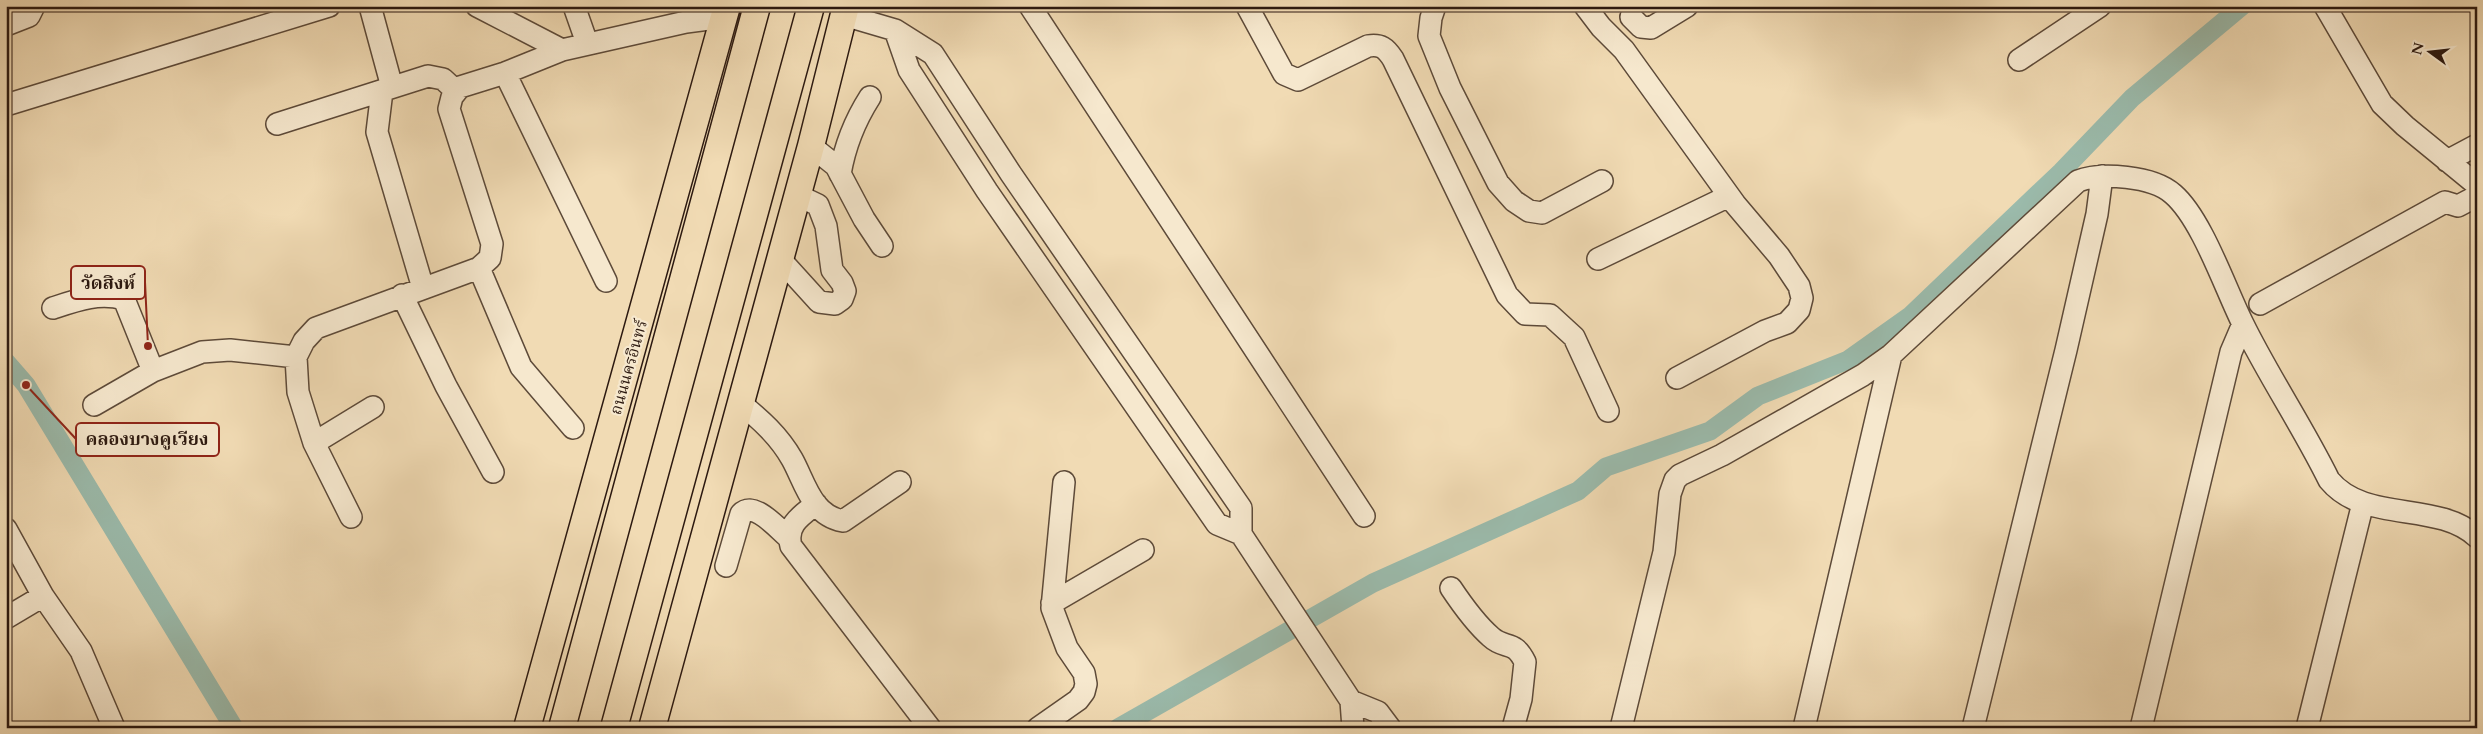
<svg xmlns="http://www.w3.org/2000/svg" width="2483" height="734" font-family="Cardo,'Noto Serif Thai',serif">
<rect width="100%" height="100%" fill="#f1dbb4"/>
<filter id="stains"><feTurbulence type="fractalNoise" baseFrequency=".004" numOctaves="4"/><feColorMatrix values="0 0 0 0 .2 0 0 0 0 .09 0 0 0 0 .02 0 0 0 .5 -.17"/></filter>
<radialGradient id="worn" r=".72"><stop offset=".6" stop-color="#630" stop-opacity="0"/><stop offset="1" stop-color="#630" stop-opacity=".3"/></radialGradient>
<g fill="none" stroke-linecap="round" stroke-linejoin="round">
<path stroke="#9bbbac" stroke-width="19" d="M6 362 26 385 234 728
M1118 728 1373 583 1578 491 1606 467 1710 431 1758 396 1848 360 1910 316 2061 172 2132 98 2242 6"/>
<g stroke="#5d4a39" stroke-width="24">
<path id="minor" d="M370 6 392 87
M477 6 562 50 686 22 724 17
M574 6 587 43
M1030 6 1364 516
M1247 6 1284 74 1298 80 1368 46C1381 44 1386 48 1393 59L1507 295 1525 314 1550 315 1574 337 1608 411
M1435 6 1431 18 1429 36 1450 88 1498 183 1514 201 1529 211 1542 213 1602 181
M1585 6 1601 27 1624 50 1735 204 1779 256 1799 286 1802 298 1799 310 1787 323 1765 331 1677 378
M2325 6 2382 104 2405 126 2477 185
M844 15 895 30 933 54 1011 174 1241 508V534L1351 701 1353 728
M1631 17 1641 27 1651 28 1687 6
M6 25 29 16 34 6
M895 30 909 70 987 191 1217 524 1241 534
M2019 60 2100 6
M505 73 606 281
M382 91 377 132 423 288
M6 105 329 6
M277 124 428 76 443 79 456 91
M811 146 836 166 864 219 882 246
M2447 161 2477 145
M840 174C845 145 854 122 870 97
M779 258 819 302 835 304 842 299 845 291 842 283 832 270 826 226 818 205 797 195
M1598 259 1729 196
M479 268 521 367 573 428
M402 295 446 386 493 472
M2260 304 2445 202 2458 206 2477 196
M53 308C77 300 99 292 124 299L153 371
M740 403C760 419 779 436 792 459 805 482 811 515 843 521L900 482
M94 405 153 371 202 352 230 350 296 357
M314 443 373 407
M816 504C802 515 785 525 791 546L930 728
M351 517 314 443 298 392 296 357 304 341 316 328 479 268 490 258 492 244 449 109 452 97 460 87 505 73 562 50
M6 529 43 596 81 651 114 728
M726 566 741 514C754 500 778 529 789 538
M1451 588C1463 606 1475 623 1491 637 1505 650 1514 639 1525 662L1521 699 1513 728
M1052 603 1143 550
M6 618 43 596
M1351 701 1378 712 1390 728
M1038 728 1078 700 1084 692 1086 684 1084 673 1067 648 1052 608 1064 482
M1621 728 1664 552 1670 494 1675 480 1680 475 1722 455 1863 375 1891 355 2078 181C2101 172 2153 176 2173 194 2202 219 2225 288 2243 324 2269 377 2303 427 2329 480 2365 524 2437 500 2477 537
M1804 728 1891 355
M1973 728 2066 350 2097 214 2102 176
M2141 728 2231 352 2243 324
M2307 728 2363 503"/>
</g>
<g stroke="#2c1910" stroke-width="29">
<path id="major" d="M527 728 727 6
M562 728 757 6
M614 728 811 6
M652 728 811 146 846 6"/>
</g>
<use href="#minor" stroke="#f6e8ce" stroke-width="21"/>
<use href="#major" stroke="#f1dbb4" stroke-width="26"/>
</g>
<g text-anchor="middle" stroke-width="4.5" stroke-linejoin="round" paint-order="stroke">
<g font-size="16" fill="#2c1910" stroke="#f6e8ce">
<text transform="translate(628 367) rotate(-74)" y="6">ถนนนครอินทร์</text>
</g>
</g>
<path fill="none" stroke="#8f2418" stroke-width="2" d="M148 346L145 282M26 385L76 439"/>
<g fill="#8f2418" stroke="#f6e8ce" stroke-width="2">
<circle cx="148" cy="346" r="5"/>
<circle cx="26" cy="385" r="5"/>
</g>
<g fill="#f6e8ce" stroke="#8f2418" stroke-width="2">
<rect x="71" y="266" width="74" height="33" rx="5"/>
<rect x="76" y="423" width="143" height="33" rx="5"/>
</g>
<g font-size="18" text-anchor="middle" font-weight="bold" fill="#2c1910">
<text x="108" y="289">วัดสิงห์</text>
<text x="147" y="445">คลองบางคูเวียง</text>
</g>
<rect width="2483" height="734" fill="none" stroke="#f1dbb4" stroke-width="25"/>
<rect x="8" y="8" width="2468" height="719" fill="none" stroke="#2c1910" stroke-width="2.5"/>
<rect x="12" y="12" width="2458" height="709" fill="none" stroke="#2c1910"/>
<g transform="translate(2430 52) rotate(285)" stroke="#f6e8ce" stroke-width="4" paint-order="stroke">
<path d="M0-4L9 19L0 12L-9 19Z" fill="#2c1910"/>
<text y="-8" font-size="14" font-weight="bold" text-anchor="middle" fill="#2c1910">N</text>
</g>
<rect width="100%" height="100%" filter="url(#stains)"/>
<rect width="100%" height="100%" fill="url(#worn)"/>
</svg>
